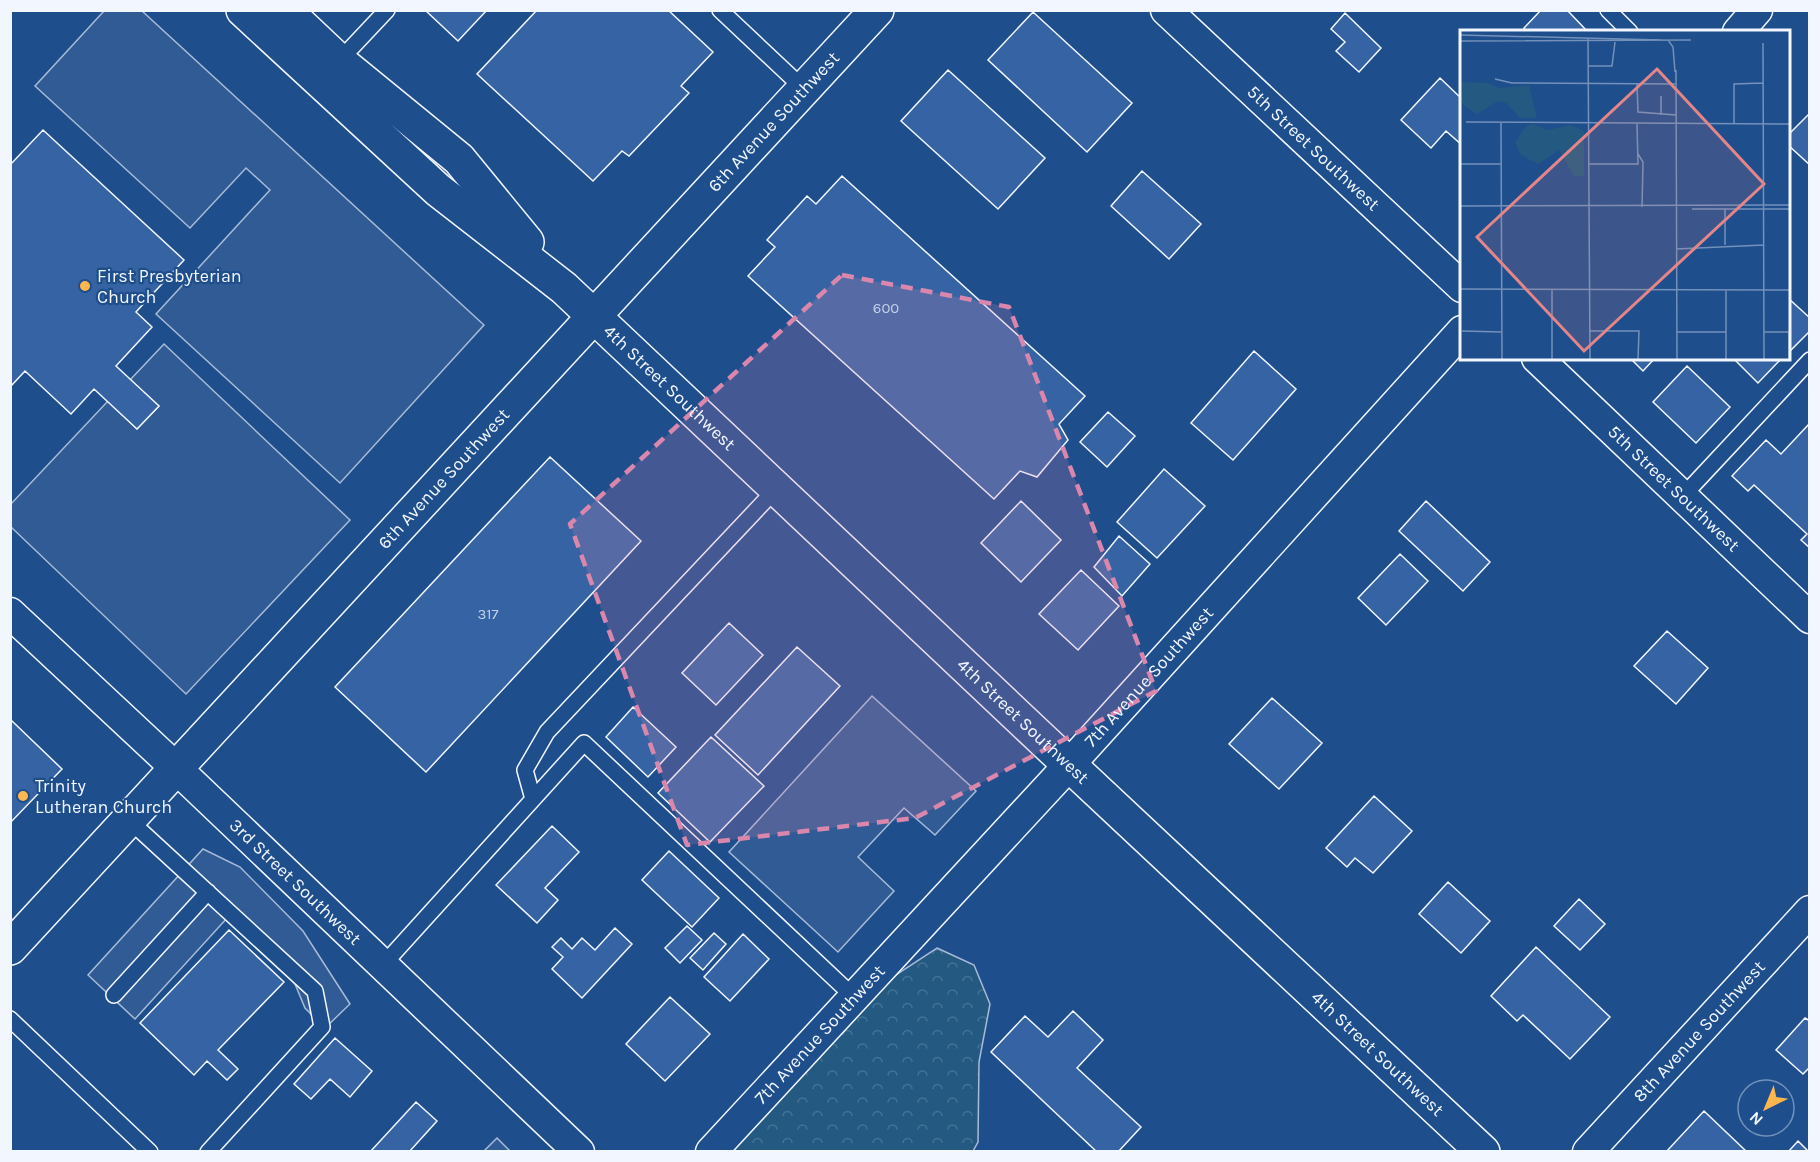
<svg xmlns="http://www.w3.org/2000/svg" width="1820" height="1162" font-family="Karla,sans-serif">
<defs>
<pattern id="forest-crowns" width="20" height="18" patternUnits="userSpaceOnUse" patternTransform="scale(1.5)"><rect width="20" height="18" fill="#245a82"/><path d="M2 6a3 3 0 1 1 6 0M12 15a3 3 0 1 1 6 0" fill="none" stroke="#447295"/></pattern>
</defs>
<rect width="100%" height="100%" fill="#1f4e8c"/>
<path fill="url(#forest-crowns)" stroke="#a8bbd7" stroke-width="1.5" d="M937 948 974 965 990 1004 979 1062 978 1142 973 1151 725 1152 888 980Z"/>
<path fill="#305b95" stroke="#a8bbd7" stroke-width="1.5" d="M104 11H142L484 325 340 483 156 314 270 190 246 168 190 228 35 86Z
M164 344 350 520 186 694 11 527 10 505 108 401 137 429 159 406 130 380Z
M872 696 976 791 935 835 904 808 858 857 894 891 838 952 729 852Z
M203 849 240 867 303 931 350 1004 325 1028 305 1008 290 972 228 917 135 1019 88 975Z
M497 1138 510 1151H484Z"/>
<path fill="#3563a3" stroke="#f2f6ff" stroke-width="1.5" d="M425 10H487L458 41Z
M537 10H668L713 52 681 86 689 93 629 156 622 151 593 181 477 74Z
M1541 10H1567L1588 32H1527L1524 28Z
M1033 12 1132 103 1087 152 988 60Z
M1345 13 1381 48 1359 72 1336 51 1345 42 1331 29Z
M948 70 1045 158 998 209 901 121Z
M1440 78 1462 99V145L1446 131 1431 148 1401 120Z
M1810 113V165L1788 145V135Z
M43 130 184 260 136 312 152 327 116 366 159 406 137 429 94 389 71 414 25 371 10 387V165Z
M1142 171 1201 224 1169 259 1111 206Z
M842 176 1085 396 1059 424 1068 440 1037 477 1020 471 994 499 748 276 775 247 767 240 807 196 816 204Z
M1788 298 1810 318V331L1791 350 1788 348Z
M1254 351 1296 389 1233 460 1191 423Z
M1630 358H1655L1643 371Z
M1733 358H1779L1780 360 1758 383Z
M1687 366 1730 407 1696 443 1653 402Z
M1108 412 1135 436 1107 467 1080 442Z
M1810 423V548L1801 540 1807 534 1754 485 1748 491 1732 476 1766 440 1781 454Z
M550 457 641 541 426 772 335 687Z
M1164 469 1205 506 1157 558 1117 522Z
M1021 501 1061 540 1021 582 981 543Z
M1426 501 1490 562 1463 591 1399 531Z
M1119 536 1150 564 1122 596 1094 567Z
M1400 554 1428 581 1386 625 1358 598Z
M1081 570 1119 606 1078 650 1039 614Z
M729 623 763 655 716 705 682 673Z
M1667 631 1708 668 1676 704 1634 666Z
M797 647 840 686 758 775 715 735Z
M1272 698 1322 743 1279 789 1229 744Z
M633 707 676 747 648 777 606 737Z
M12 721 62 769 10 823V723Z
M711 737 764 786 710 842 658 793Z
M1374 796 1412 831 1373 873 1355 858 1347 867 1326 848Z
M552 826 579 852 545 888 558 900 537 923 496 885Z
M669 851 719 898 692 927 642 880Z
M1448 882 1490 921 1461 953 1419 914Z
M1579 899 1605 924 1580 950 1554 926Z
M687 926 702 940 680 963 665 948Z
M615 928 632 944 582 998 552 969 563 957 552 947 561 938 572 949 582 938 595 950Z
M229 930 284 982 218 1050 238 1069 227 1080 207 1061 194 1075 140 1023Z
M714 933 726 944 703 970 690 958Z
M743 934 769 959 730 1001 704 977Z
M1536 947 1610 1017 1570 1059 1523 1015 1517 1021 1491 996Z
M670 997 710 1034 665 1081 626 1044Z
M1073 1011 1103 1040 1077 1068 1141 1127 1118 1152H1097L991 1052 1025 1016 1048 1037Z
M1805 1018 1810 1021V1067L1803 1074 1776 1050Z
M335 1038 372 1071 350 1097 330 1079 311 1099 294 1084Z
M416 1102 437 1121 409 1152H370Z
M1704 1111 1747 1152H1666Z
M1798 1141 1809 1152H1788Z"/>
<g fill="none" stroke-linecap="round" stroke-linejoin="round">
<g stroke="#f2f6ff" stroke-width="18">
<path id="service" d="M720 10 804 89
M1608 10 1630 32
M339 61 387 10
M1682 497 1810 360
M533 799 525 770 547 732 777 488
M129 820 315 991 322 1027 208 1152
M383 965 584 743 854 997
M114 995 208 892
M10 1019 150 1152"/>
</g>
<g stroke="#f2f6ff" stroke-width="33">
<g id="minor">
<path id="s1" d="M1166 10 1462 287"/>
<path d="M1738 32 1757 10"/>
<path id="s2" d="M1537 358 1810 618"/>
<path id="s3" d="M10 613 177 769 579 1152"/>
<path id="s4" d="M711 1152 1069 765 1462 331"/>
<path id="s5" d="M1588 1152 1810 911"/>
</g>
</g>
<g stroke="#f2f6ff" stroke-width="36">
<g id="tertiary">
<path id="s6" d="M243 10 438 190 564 288 1045 742 1483 1152"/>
<path d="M285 10 339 61 459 159 527 242"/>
<path id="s7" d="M10 948 877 10"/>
</g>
</g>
<use href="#service" stroke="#1f4e8c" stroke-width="15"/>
<use href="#minor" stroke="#1f4e8c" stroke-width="30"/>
<use href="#tertiary" stroke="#1f4e8c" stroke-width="33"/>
</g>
<path fill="#da87ad" fill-opacity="0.2" stroke="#da87ad" stroke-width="4.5" stroke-dasharray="12 8" stroke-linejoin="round" d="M842 275 1009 307 1156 691 915 818 687 845 570 524Z"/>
<g fill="#ffb74d" stroke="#1f4e8c" stroke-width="2">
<circle cx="85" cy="286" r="6"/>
<circle cx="23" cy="796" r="6"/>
</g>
<g text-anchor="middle" stroke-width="4.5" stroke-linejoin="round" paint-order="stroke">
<g font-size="15" fill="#c3d1e8">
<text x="886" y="313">600</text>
<text x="488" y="619">317</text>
</g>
<g font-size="18" fill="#f2f6ff" stroke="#1f4e8c">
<text dy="6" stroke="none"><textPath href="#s7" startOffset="1125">6th Avenue Southwest</textPath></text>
<text dy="6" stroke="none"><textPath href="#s1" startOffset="202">5th Street Southwest</textPath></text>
<text dy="6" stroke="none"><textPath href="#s6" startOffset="570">4th Street Southwest</textPath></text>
<text dy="6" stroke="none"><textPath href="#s7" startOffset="639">6th Avenue Southwest</textPath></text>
<text dy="6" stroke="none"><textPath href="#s2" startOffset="189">5th Street Southwest</textPath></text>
<text dy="6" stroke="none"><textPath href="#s4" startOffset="646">7th Avenue Southwest</textPath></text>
<text dy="6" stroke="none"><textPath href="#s6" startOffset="1056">4th Street Southwest</textPath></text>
<text dy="6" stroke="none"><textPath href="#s3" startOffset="392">3rd Street Southwest</textPath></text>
<text dy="6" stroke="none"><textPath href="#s5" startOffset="164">8th Avenue Southwest</textPath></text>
<text dy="6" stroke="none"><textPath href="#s4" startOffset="160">7th Avenue Southwest</textPath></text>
<text dy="6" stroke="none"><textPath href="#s6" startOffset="1542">4th Street Southwest</textPath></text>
</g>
<g font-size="18" fill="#f2f6ff" stroke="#1f4e8c" text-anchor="start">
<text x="97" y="282">First Presbyterian<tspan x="97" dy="21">Church</tspan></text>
<text x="35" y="792">Trinity<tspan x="35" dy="21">Lutheran Church</tspan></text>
</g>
</g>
<g transform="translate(1460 30)">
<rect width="330" height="330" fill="#1f4e8c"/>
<path d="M0 52 27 53 39 58 69 55 77 88H60L46 73 38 71 17 84 0 73ZM73 94 87 100 111 95 124 101V146H114L99 120 78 134 61 125 55 113 66 96Z" fill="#245a82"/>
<path fill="none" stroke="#7391ba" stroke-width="1.5" d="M0 5 201 10M128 8 130 330M208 10 213 17 215 42M0 11 231 10M303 13 304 330M128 36H152L155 12M216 40 217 330M35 49 52 53 216 54M177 54 178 82 216 85M201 66V85M6 92 330 94M41 93 42 330M274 94V54L303 53M178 124 183 132 182 177M0 134H41M128 134H178L177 94M0 176 330 175M232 179H330M265 215V179M216 219 304 215M0 259 330 260M266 260V330M2 301 42 302M129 301H179L178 330M217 302H266M304 302H329M329 302V330M92 330V260"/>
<path fill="#e38589" fill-opacity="0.15" stroke="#e38589" stroke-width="3" d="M197 39 304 154 124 321 17 207Z"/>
<rect width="330" height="330" fill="none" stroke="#f2f6ff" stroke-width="3"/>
</g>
<rect width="1820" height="1162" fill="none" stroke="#f2f6ff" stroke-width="24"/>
<g transform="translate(1766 1108) rotate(223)"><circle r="28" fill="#1f4e8c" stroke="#7391ba" stroke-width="1.5"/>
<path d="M0-4.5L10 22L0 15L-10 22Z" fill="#ffb74d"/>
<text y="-9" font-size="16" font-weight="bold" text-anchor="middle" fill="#f2f6ff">N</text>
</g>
</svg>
